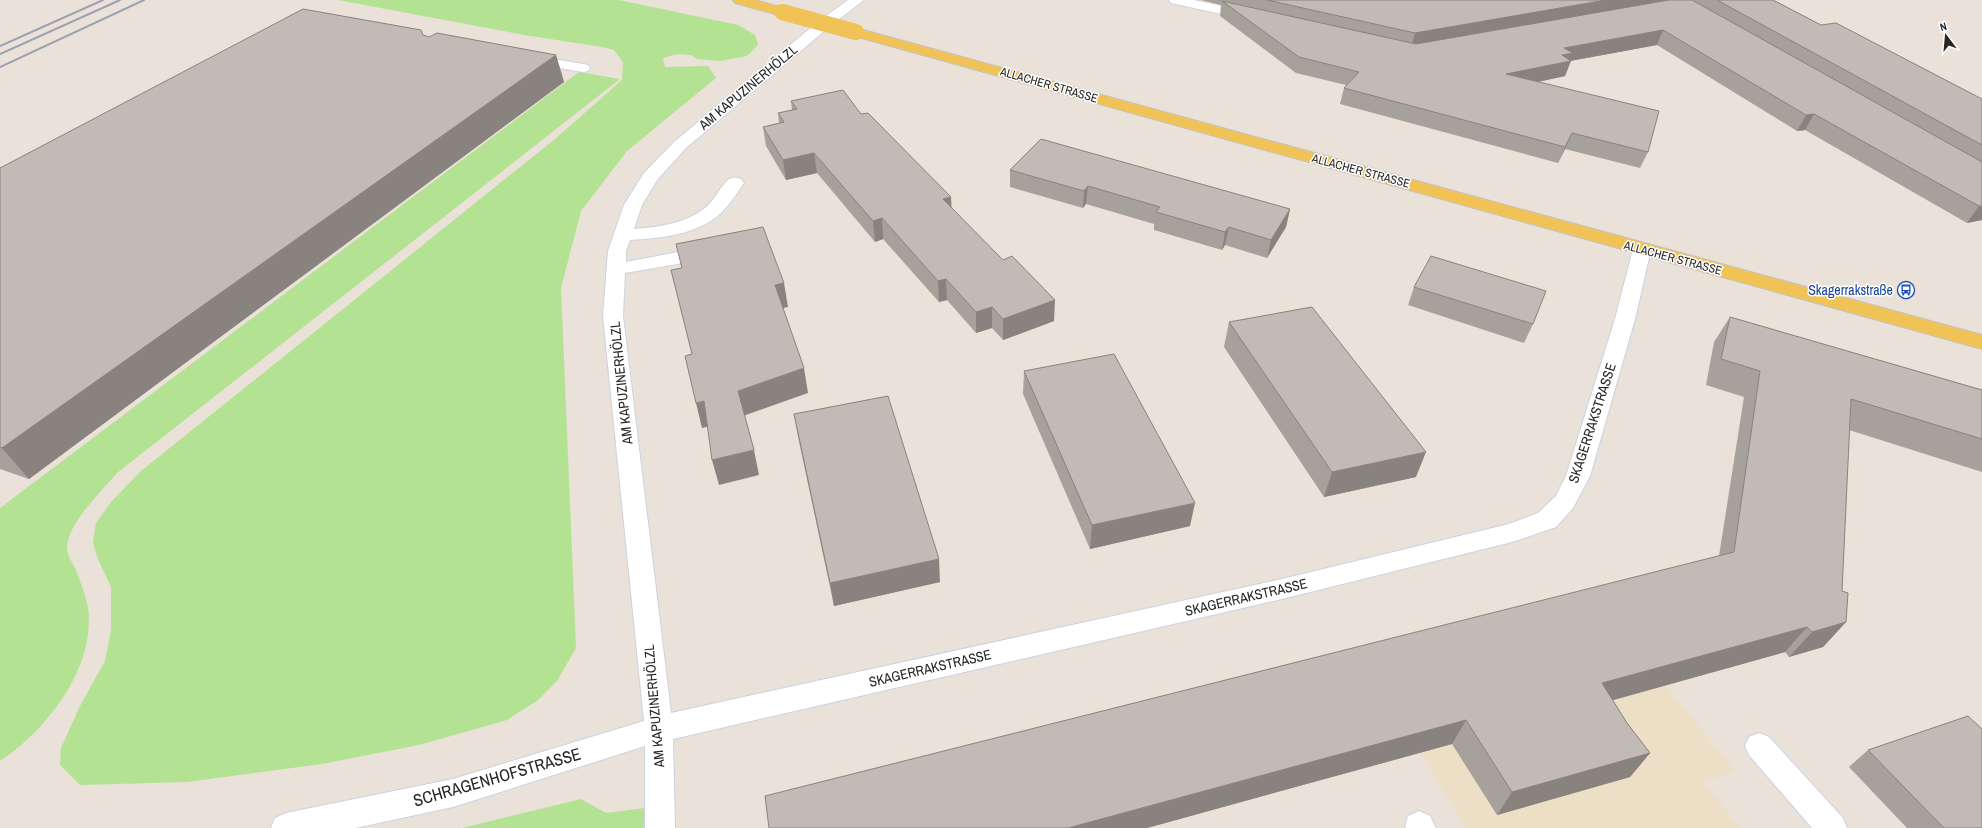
<svg xmlns="http://www.w3.org/2000/svg" width="1982" height="828" font-family="'Archivo Narrow',sans-serif">
<rect width="100%" height="100%" fill="#eae1d8"/>
<path fill="#eddec6" d="M1367 667 1665 685 1735 771 1703 782 1740 828H1466Z"/>
<path fill="#b3e293" d="M338 0H619L738 25 755 35 758 45 747 56 720 61 697 59 691 55 678 54 663 58 665 67 708 66 716 78 627 151 581 211 561 288 576 648 557 681 538 700 507 720 419 745 322 764 187 782 80 785 60 765 61 748 80 706 105 661 111 629V587L97 557 93 542 96 523 111 502 141 471 555 139 622 80 623 62 614 50 602 47 524 35Z
M579 72 620 79 117 473C102 491 67 524 67 548 67 555 73 564 76 570 80 581 86 596 88 608 96 667 47 730 0 761V508Z
M581 799 606 813 652 807V828H462Z"/>
<g fill="none" stroke-linecap="round" stroke-linejoin="round">
<g stroke="#cdd2e1" stroke-width="2">
<path id="minor" d="M848 0H864L829 27 686 148 657 180 642 205 634 229C659 227 684 224 705 208 714 201 722 184 729 179 733 177 737 178 741 179L744 183C737 193 730 204 721 213 697 235 661 238 630 240L626 251V262L689 250 696 252 698 256 696 260 689 262 625 273 623 316 671 713 1282 579 1509 524 1538 513 1556 496 1566 476 1615 319 1633 249 1635 245 1642 243 1649 245 1651 249 1635 319 1590 476 1573 508 1556 527 1512 542 1282 599 673 739 675 828H645V746L453 807 355 828H271L275 818 286 813 453 779 644 721 603 316 608 251 624 205 644 173 674 142 819 21Z
M1169 0H1194L1254 13 1256 16 1254 19 1249 20 1171 3Z
M529 55 583 64 588 65 590 68 588 71 583 72 524 62 522 59 524 56Z
M1759 733 1769 737 1843 818 1847 828H1812L1749 755 1745 746 1749 737Z
M1419 811 1430 816 1436 828H1405L1408 816Z"/>
</g>
<g stroke="#c3c3c3" stroke-width="2">
<path id="major" d="M733 0H755L787 9 789 12 787 15 782 16 735 3Z
M856 28 1982 335V349L851 35 849 32 851 29Z"/>
</g>
<use href="#minor" fill="#fff" fill-rule="evenodd"/>
<use href="#major" fill="#f1c356" fill-rule="evenodd"/>
<path stroke="#9ba0b2" stroke-width="2" d="M0 46 103 0
M0 54 120 0
M0 67 144 0"/>
<g stroke="#c3c3c3" stroke-width="16" stroke-linecap="butt">
<path id="major-bridge" d="M782 12 856 32"/>
</g>
<use href="#major-bridge" stroke="#f1c356" stroke-width="16"/>
</g>
<path fill="#a7a19c" d="M1201 0H1773L1821 25 1982 99V220L1967 223 1805 130 1797 131 1657 45 1570 61 1565 76 1538 82 1648 152 1640 168 1565 149 1558 163 1340 104 1344 88 1346 85 1296 73 1220 16 1221 5Z
M423 35 429 37 556 55 564 82 29 479 0 469V168Z
M791 101 861 114 951 207 1054 321 1003 340 992 328 976 333 947 300 939 302 883 239 875 242 817 173 786 180 766 146 763 127 779 123 778 113 792 110Z
M1010 170 1290 209 1286 227 1267 258 1225 245 1222 250 1154 230V224L1086 204 1083 208 1010 187Z
M1414 287 1533 324 1524 343 1408 305Z
M1730 317 1982 390V472L1849 430 1842 591 1846 622 1823 647 1789 657 1785 652 1612 700 1627 723 1650 753 1630 777 1497 815 1452 744 1147 828 1719 556 1744 397 1706 385 1714 342Z
M1229 322 1416 477 1324 497 1224 347Z
M1024 371 1190 526 1090 549 1023 394Z
M794 414 940 582 834 606 798 437Z
M1868 750 1982 828H1907L1849 767Z"/>
<path fill="#88837f" d="M1606 0H1667L1411 48 1415 33Z
M1663 30 1657 45 1570 61H1571L1565 76 1500 90 1506 74 1564 48Z
M556 55 564 82 29 479 2 448Z
M1814 114 1805 130 1797 131 1806 115Z
M1572 133 1565 149 1558 163 1565 147Z
M814 153 817 173 786 180 783 160Z
M1088 186 1086 204 1083 208 1084 191Z
M951 197 952 217 943 199Z
M1979 206H1982V220L1967 223Z
M1290 209 1286 227 1267 258 1271 240Z
M882 218 883 239 875 242 873 221Z
M1229 227 1225 245 1222 250 1225 232Z
M946 279 947 300 939 302 938 281Z
M784 283 788 307 779 309 775 285Z
M1055 300 1054 321 1003 340V319Z
M992 307V328L976 333V312Z
M804 368 808 393 743 416 738 391Z
M704 401 710 426 702 428 696 403Z
M754 450 759 475 719 485 712 460Z
M1426 452 1416 477 1324 497 1332 472Z
M1195 503 1190 526 1090 549 1092 525Z
M939 559 940 582 834 606 830 583Z
M1846 622 1823 647 1789 657 1812 632Z
M1807 627 1785 652 1585 708 1602 683Z
M1466 720 1452 744 1147 828H1068Z
M1650 753 1630 777 1497 815 1512 792Z"/>
<path fill="#c2bbb5" stroke="#88837f" d="M1267 0H1606L1415 33Z
M1669 0H1692L1982 162V206H1979L1814 114 1806 115 1663 30 1564 48 1573 53 1562 55 1571 61 1506 74 1659 111 1648 152 1572 133 1565 147 1344 88 1359 72 1299 57 1222 1 1416 44Z
M1717 0H1773L1821 25 1836 23 1982 99V145Z
M303 9 421 30 423 35 429 37 437 33 556 55 2 448 0 447V168Z
M843 90 861 114 868 113 951 197 943 199 1003 260 1012 256 1055 300 1003 319 992 307 976 312 946 279 938 281 882 218 873 221 814 153 783 160 763 127 784 122 778 113 797 109 791 101Z
M1041 139 1290 209 1271 240 1229 227 1225 232 1156 212 1160 207 1088 186 1084 191 1010 170Z
M763 227 784 283 775 285 804 368 738 391 754 450 712 460 704 401 696 403 685 356 692 354 671 270 682 268 676 244Z
M1431 256 1546 291 1533 324 1414 287Z
M1312 307 1426 452 1332 472 1229 322Z
M1730 317 1982 390V439L1851 399 1842 591 1848 593 1846 622 1812 632 1807 627 1602 683 1627 723 1650 753 1512 792 1466 720 1068 828H769L765 796 1734 552 1760 371 1721 359Z
M1114 354 1195 503 1092 525 1024 371Z
M888 396 939 559 830 583 794 414Z
M1968 716 1982 729V828H1944L1868 750Z"/>
<defs>
<g id="bus-ring" transform="scale(0.9)"><circle r="9.5" fill="#fff" stroke="#1a4fb4" stroke-width="1.5"/><path d="M-5-6H5V4H4V6H2V4H-2V6H-4V4H-5ZM-3.5-4V0h7V-4ZM-3.5 1.2v1.5H-2V1.2ZM2 1.2v1.5H3.5V1.2Z" fill="#1a4fb4"/></g>
</defs>
<g fill-rule="evenodd">
<use href="#bus-ring" x="1906" y="290"/>
</g>
<g text-anchor="middle" stroke-width="3" stroke-linejoin="round" paint-order="stroke">
<g font-size="12" fill="#272727" stroke="#fff">
<text transform="translate(1049 85) rotate(16)" y="4">ALLACHER STRASSE</text>
<text transform="translate(1361 171) rotate(15)" y="4">ALLACHER STRASSE</text>
<text transform="translate(1673 258) rotate(15)" y="4">ALLACHER STRASSE</text>
</g>
<g font-size="14" fill="#272727" stroke="#fff">
<text transform="translate(748 87) rotate(-40)" y="5">AM KAPUZINERHÖLZL</text>
<text transform="translate(621 383) rotate(-96)" y="5">AM KAPUZINERHÖLZL</text>
<text transform="translate(1592 423) rotate(-72)" y="5">SKAGERRAKSTRASSE</text>
<text transform="translate(1246 597) rotate(-13)" y="5">SKAGERRAKSTRASSE</text>
<text transform="translate(930 668) rotate(-13)" y="5">SKAGERRAKSTRASSE</text>
<text transform="translate(654 706) rotate(-95)" y="5">AM KAPUZINERHÖLZL</text>
</g>
<g font-size="14" fill="#164399" stroke="#fff" text-anchor="end">
<text x="1893" y="295">Skagerrakstraße</text>
</g>
<g font-size="17" fill="#272727" stroke="#fff">
<text transform="translate(497 777) rotate(-16)" y="6">SCHRAGENHOFSTRASSE</text>
</g>
</g>
<g transform="translate(1946 36) rotate(344)" stroke="#ffffff" stroke-width="3" paint-order="stroke">
<path d="M0-3L7 15L0 10L-7 15Z" fill="#272727"/>
<text y="-6" font-size="11" font-weight="bold" text-anchor="middle" fill="#272727">N</text>
</g>
</svg>
